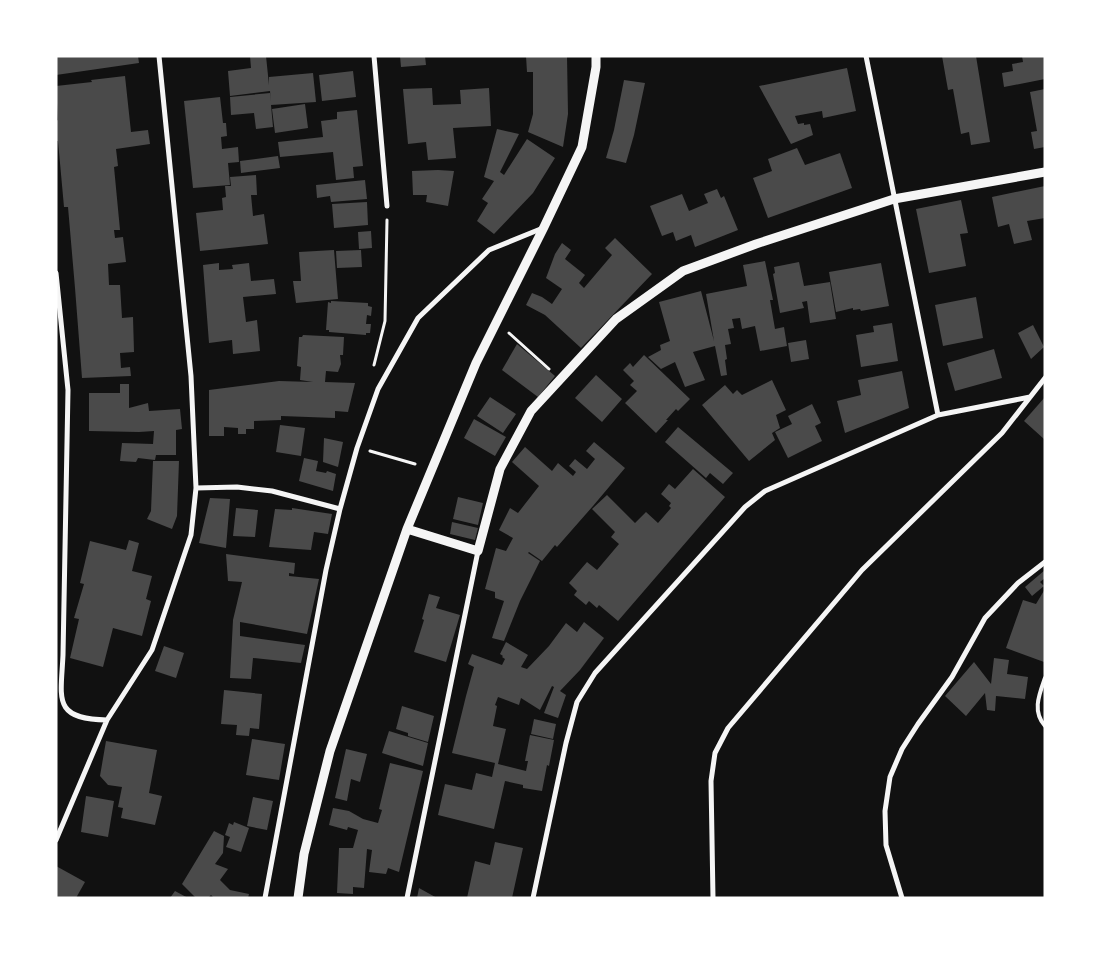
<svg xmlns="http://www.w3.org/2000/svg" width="1101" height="954" font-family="'Work Sans',sans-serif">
<rect width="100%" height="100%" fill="#111"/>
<path fill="#4a4a4a" d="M56 56H138L139 63 56 75Z
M250 56H266L269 85V77L313 73 316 102 271 105 273 127 256 129 254 113 231 115 230 97 270 93 271 102 270 91 230 96 228 71 251 68Z
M400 56H425L426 65 401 67Z
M526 56H567L568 114 563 147 528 132 533 114V72H527Z
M942 56H976L990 142 971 145 969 132 961 134 953 89 948 90Z
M1022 56H1045V79L1004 87 1002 73 1013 71 1012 64 1023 62Z
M847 68 856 111 823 118 822 111 795 116 798 124 804 123V125L810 124 813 135 791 144 759 86Z
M353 71 356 97 322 101 319 75Z
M125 76 131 132 148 130 150 144 116 149 118 166 114 167 120 230H114L115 238 123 237 126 262 108 264 109 285H120L122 318 133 317 134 352 120 353 121 368 130 367 131 376 82 378 75 288 68 207H64L58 141H56V121L58 120 56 86 92 82 91 80Z
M624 80 645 83 634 135 626 163 606 158 614 130Z
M432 88 433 105 461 104 460 90 489 88 491 126 453 128 456 158 428 160 426 142 408 144 403 89Z
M1045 89V147L1034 149 1031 132 1037 131 1030 92Z
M220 97 223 123H226L227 136 221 137 222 149 238 147 239 162 228 163 230 185 193 188 184 101Z
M305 104 308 128 275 133 272 109Z
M357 110 363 166 353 167 354 178 336 180 333 152 280 157 278 142 323 137 321 121 337 119V112Z
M497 129 519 134 500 172 504 175 527 139 555 158 533 193 494 234 477 221 488 203 482 199 494 181 484 177Z
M797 148 805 165 840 153 852 188 768 218 753 178 772 171 768 159Z
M278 156 280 168 241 173 240 161Z
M438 170 454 171 448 206 426 202 427 195H413L412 171Z
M256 175 257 195H251L253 216 264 214 268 244 200 251 196 213 223 210 222 198 226 197 225 186H231L230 177Z
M365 180 367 199 331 202 330 196 317 198 316 185Z
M1045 186V218L1027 221 1032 240 1014 244 1009 224 998 227 992 197Z
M717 189 721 198 724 196 738 230 695 247 691 235 676 241 673 232 662 236 650 206 682 194 689 211 708 203 704 194Z
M961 200 968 233 960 234 966 266 929 273 916 209Z
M367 202 368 225 334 228 332 204Z
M371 231 372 248 359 249 358 232Z
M615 238 652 274 581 348 545 315 526 305 532 293 542 297 552 304 562 289 546 278 555 254 562 243 571 250 565 259 585 275 579 283 584 288 612 255 605 248Z
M334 250 338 299 296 303 293 281H301L299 252Z
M361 250 362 267 337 268 336 251Z
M765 261 773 300H770L775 329 784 327 787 346 760 351 755 326 742 329 740 318 732 319 734 328 728 329 731 344 725 345 727 359 725 360 727 375 721 376 715 346 693 352 705 380 685 387 675 362 661 369 648 357 661 350 660 345 670 341 659 302 701 291 714 341 706 294 747 286 743 265Z
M799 262 804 286 830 282 836 319 810 323 807 301 802 302 804 308 780 313 773 274 775 273 774 267Z
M219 263V270L233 269 232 265 249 263 251 281 274 279 276 294 243 297 246 322 257 320 260 351 233 354 232 340 209 343 203 265Z
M881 263 889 306 861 311 860 309 853 310V308L836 312 829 272Z
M976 297 983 338 943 346 935 305Z
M331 301 368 303V306L372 307 371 316 367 315 366 324H371L370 333H366V335L329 332V330H326L328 302 331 303Z
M892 323 898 361 861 367 856 335 874 332 873 326Z
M1033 325 1044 347 1031 359 1018 333Z
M303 335 344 337 343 355H340L341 364 338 372 326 371 325 382 355 383 348 412 335 411V418L281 416V420L254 421V429H246V434H238V428L224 427V436H209V390L279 381 313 382 300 380 301 367 297 366 299 337H302Z
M806 340 809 359 791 362 788 343Z
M517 344 555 376 538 397 502 370Z
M994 349 1002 378 955 391 947 363Z
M644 355 690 399 678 411 676 409 666 420H668L656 433 625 403 637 391 630 385 634 381 623 370 630 363 633 367Z
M902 371 909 408 845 433 837 401 861 395 858 380Z
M596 375 622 399 602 422 575 398Z
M772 380 786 410 776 415 780 428 772 433 775 440 749 461 702 405 725 385 733 394 737 390 742 395Z
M120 384H129V408L148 403 149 411 180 409 182 429 176 430V455H156L155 460 138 458 136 462 120 461 122 443 153 444 154 431 139 432 89 431V393H120Z
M490 397 516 414 503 433 477 416Z
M1045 397V438L1044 439 1024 421Z
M812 404 821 423 815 426 822 441 788 458 775 432 792 424 788 416Z
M474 419 506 437 495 456 464 438Z
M280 425 305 428 301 456 276 452Z
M678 427 733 473 723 484 710 473 706 478 665 442Z
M324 438 343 442 338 467 323 462Z
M594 442 625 468 593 506 557 547 555 545 542 561 529 552 528 553 540 561 520 601 504 641 492 638 504 601 495 598V592L485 589 496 548 506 551 513 538 499 530 510 508 518 513 539 486 512 462 525 447 552 471 558 463 573 476 576 472 569 466 575 459 587 469 595 459 586 451Z
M304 458 318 461 316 471 326 473 327 471 336 474 333 491 299 481Z
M153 461H179L177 516 172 529 147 519 151 511Z
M693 469 725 497 618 621 599 605 597 608 589 601 586 605 574 595 577 591 569 583 587 562 597 570 619 544 611 537 615 532 592 509 607 495 635 523 646 512 658 523 671 508 669 506 671 503 661 494 669 484 675 489Z
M458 497 483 503 478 525 453 519Z
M210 498 230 499 226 548 199 543Z
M236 508 258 510 255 537 233 536Z
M292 508 332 514 328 534 314 532 311 550 269 547 275 509 292 510Z
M452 522 478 528 475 540 450 534Z
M129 540 139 543 132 571 152 576 146 599 151 601 142 636 113 628 103 667 70 658 79 619 74 618 84 584 80 583 90 541 126 550Z
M226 554 295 563 294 574 289 573V576L319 579 307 634 240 622V636L305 645 301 663 253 658 251 679 230 678 233 620 242 582 228 581Z
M1045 570V578L1040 582 1044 586 1032 596 1025 587Z
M1045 589V661L1044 662 1006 648 1023 600 1036 604Z
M429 594 440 597 436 608 460 615 446 662 414 652 424 620 422 619Z
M584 622 604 638 580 670 560 691 566 695 558 718 544 713 554 687 552 686 540 710 521 698 519 705 498 697 495 705 497 706 493 726 506 729 498 764 526 771 528 761H525L530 735 554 740 549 766 547 765 542 791 523 788V785L505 781 494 829 438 815 445 784 472 790 476 773 492 777 495 763 452 753 466 696 474 667 468 664 472 654 502 665 505 659 502 657 503 656 500 654 506 642 528 655 521 667 527 669 549 646 566 623 577 632Z
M164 646 184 653 176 678 155 671Z
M994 658 1009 660 1007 674 1028 677 1025 699 996 696 995 711 987 710 985 693 966 716 945 696 974 662 991 684Z
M224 690 262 694 259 729 250 728 249 736 236 735 237 725 221 724Z
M402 706 434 716 428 742 408 736V733L396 729Z
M534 719 556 724 553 739 531 734Z
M389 731 428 743 423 766 382 753Z
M252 739 285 744 279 780 246 775Z
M106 741 157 750 149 793 162 796 155 825 121 818 123 808 118 807 122 787 108 785 100 776Z
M346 749 367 754 360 782 351 779 347 801 335 798Z
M390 763 423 771 399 872 388 868 386 874 369 872 372 850 367 849 364 888 353 887V894L337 893 339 848H353L358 830 348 827 347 830 329 825 333 808 349 811 363 819 378 823 382 810 379 809Z
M86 796 114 801 108 837 81 832Z
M253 797 273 801 267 830 247 826Z
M234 822 249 828 241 852 226 847 230 837 225 835 229 823 233 825Z
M214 831 224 836 223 853 215 864 228 869 220 880 230 890 249 894 248 898H214L211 895 208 898H196L182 884Z
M495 842 523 848 512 898H467L475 861 490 865Z
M56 866 85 882 76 898H56Z
M419 888 437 898H417Z
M175 891 188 898H170Z"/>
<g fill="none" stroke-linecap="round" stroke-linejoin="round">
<path stroke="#f5f5f5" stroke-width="3" d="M509 333 549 369
M374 365 385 321 387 220
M370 451 415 464"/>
<path stroke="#f5f5f5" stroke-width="4" d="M1045 678C1039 695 1032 711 1045 726"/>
<path stroke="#f5f5f5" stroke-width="5" d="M374 56 387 206
M866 56 938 415
M56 273 68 390 63 655C61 699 52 719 107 720
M196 488 237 487 272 491 340 509
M56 840 107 720 152 650 191 535 196 488 191 376 159 56
M265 898 326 570 340 509 357 448 378 389 418 318 489 250 543 228
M407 898 478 551
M533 898 566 743 577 702 595 673 745 507 765 491 938 415 1030 397
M713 898 711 781 715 753 728 728 862 570 1002 433 1045 378
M902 898 886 845 885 811 890 777 902 749 918 724 952 677 985 618 1018 583 1045 562"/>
<path stroke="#f5f5f5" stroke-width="9" d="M407 529 478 551 500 469 531 411 616 319 683 271 756 244 894 199 1045 172
M298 898 304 854 330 751 407 529 476 363 544 227 582 147 596 67V56"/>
</g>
<rect width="1101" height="954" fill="none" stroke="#ffffff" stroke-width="115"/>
</svg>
